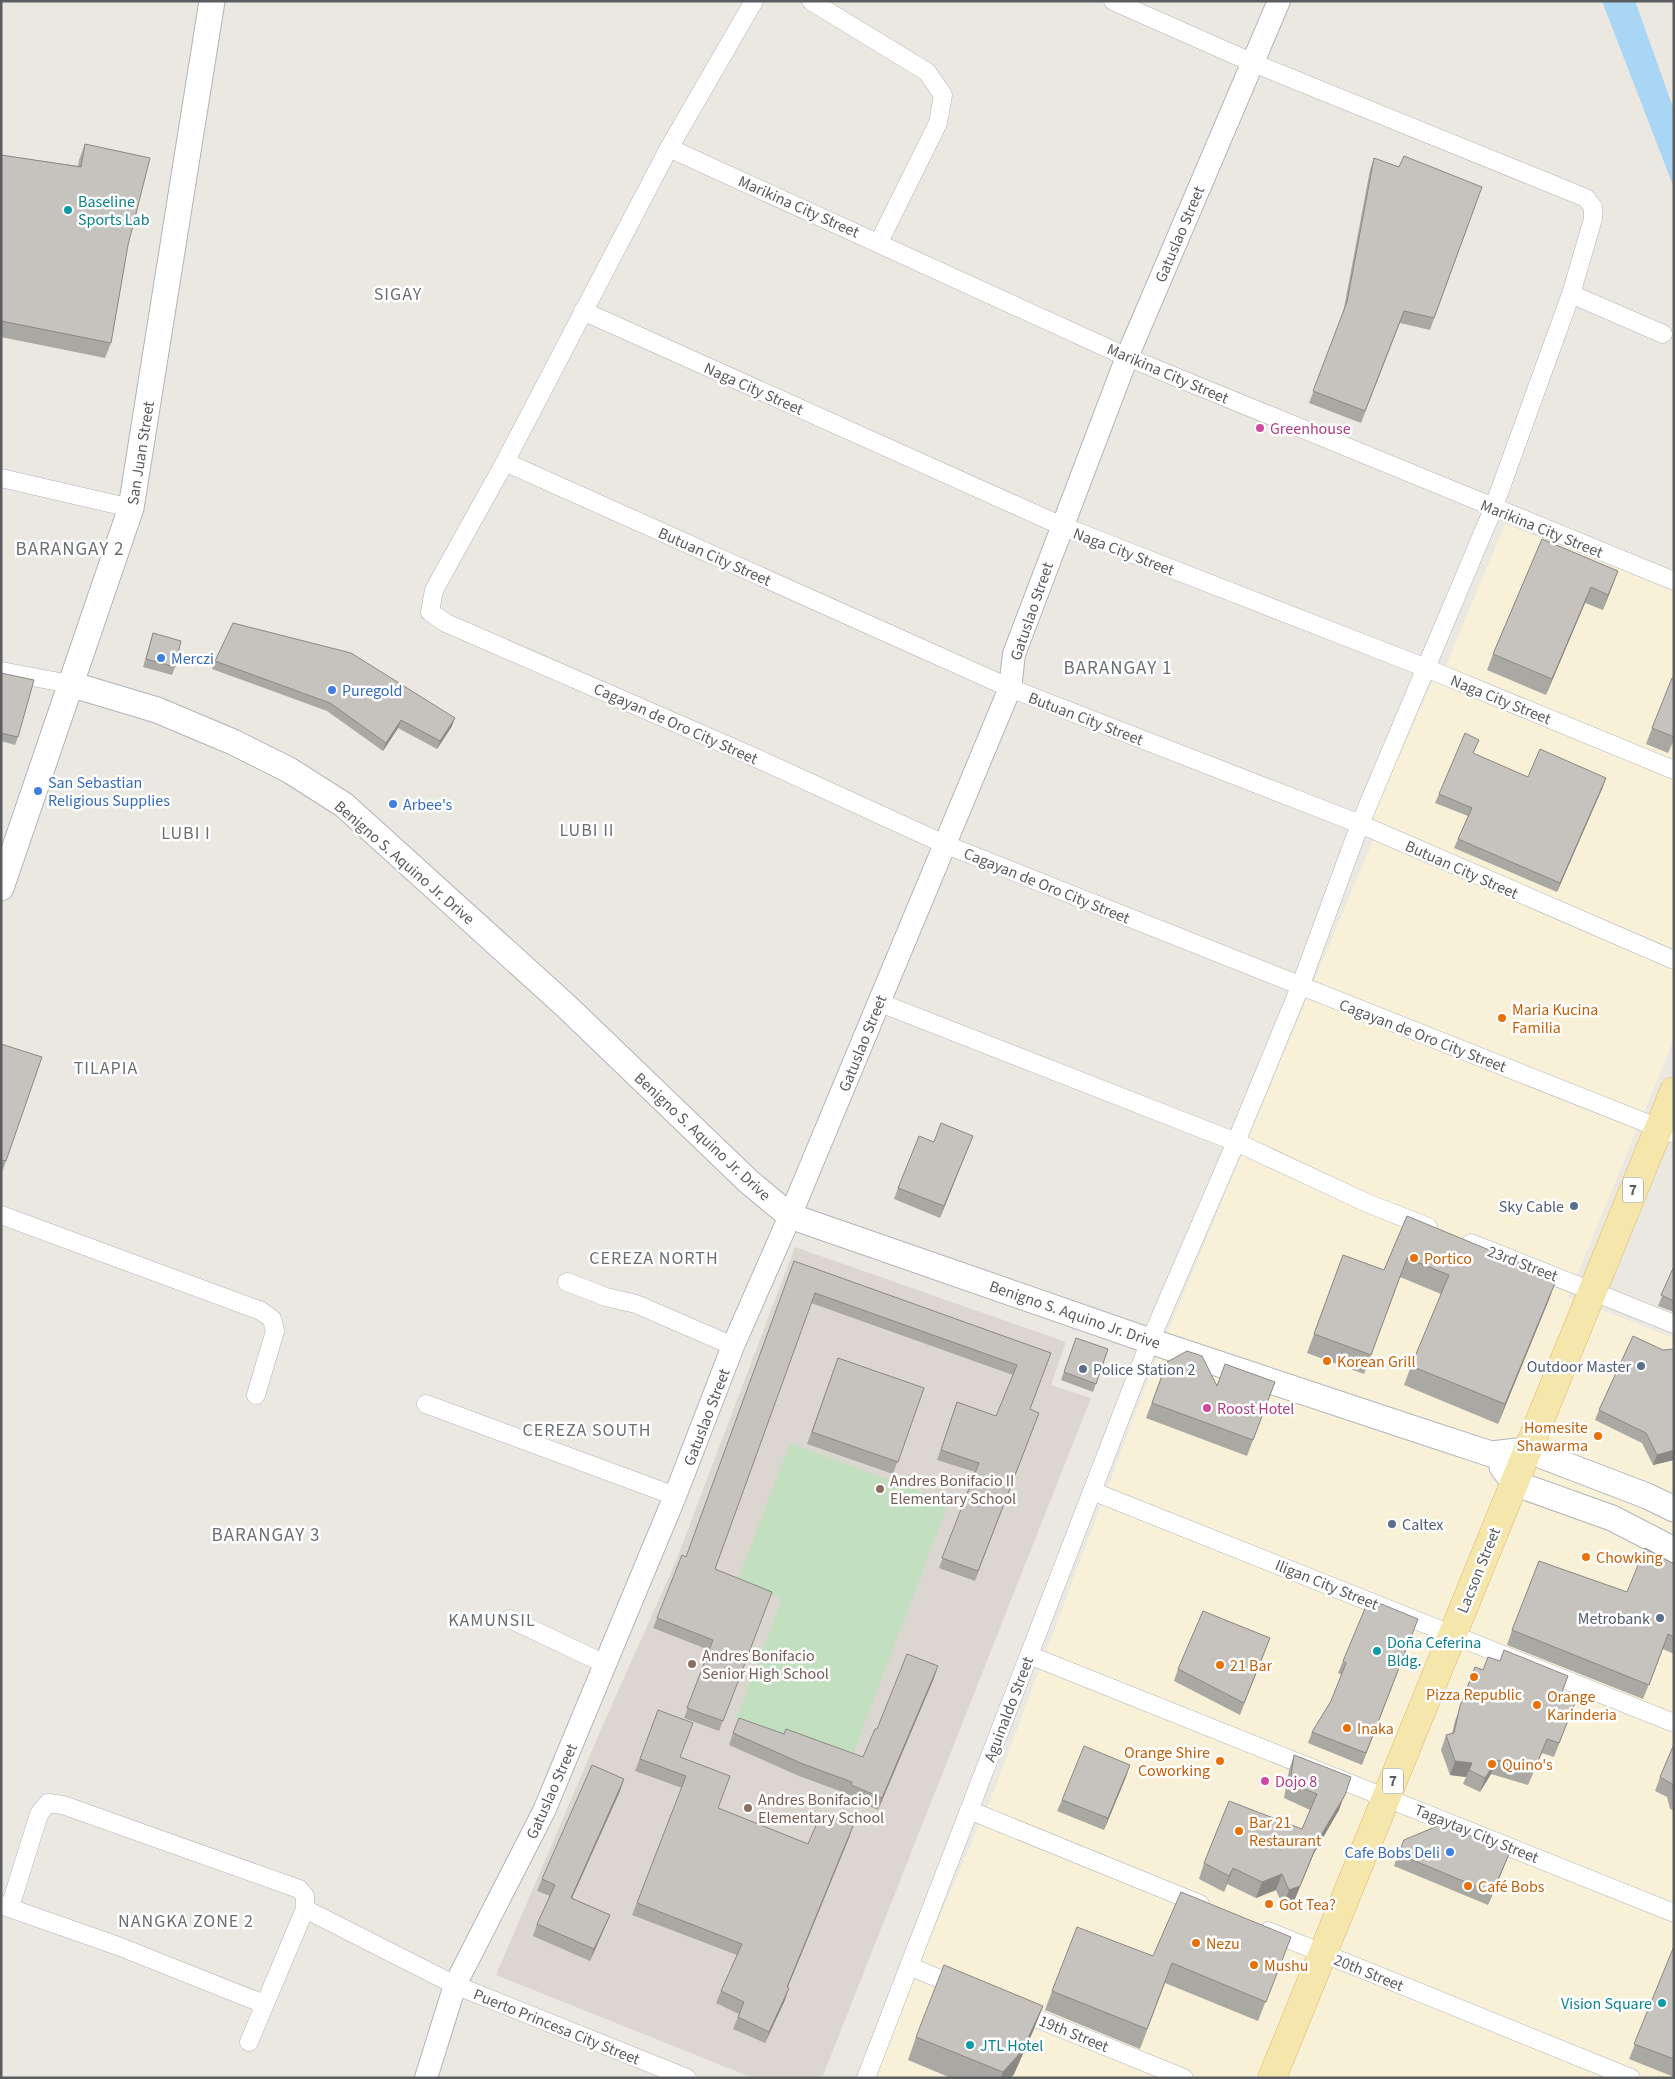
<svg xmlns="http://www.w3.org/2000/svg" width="1675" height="2079" font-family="'Source Sans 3',sans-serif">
<rect width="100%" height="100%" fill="#ebe8e1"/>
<path fill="#f9f0d8" d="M1505 524 1674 588V1039L1568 1297 1674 1338V2078H870L994 1791 1154 1364 1379 826 1370 821 1434 678 1440 680Z"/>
<path fill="#dbd7d0" d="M795 1247 1066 1342 1051 1385 1091 1398 822 2078H753L496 1975 602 1727 676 1561Z"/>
<path fill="#c2e0c0" d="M790 1443 949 1502 850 1762 736 1719 782 1599 737 1582Z"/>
<path fill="#a8d6f4" d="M1602 1H1635L1674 110V188Z"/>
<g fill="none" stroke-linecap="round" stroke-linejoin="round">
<g stroke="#b2b4b7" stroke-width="19">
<path id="minor" d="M754 1 669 148 505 462 434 590 430 612 446 623 754 757 944 844 1674 1134
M811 1 927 72 943 95 938 123 879 242
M669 148 1127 357 1674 581
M1571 294 1663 334
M583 311 1062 526 1426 668 1674 770
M505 462 1010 688 1360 824 1674 960
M1 478 131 508
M1 671 70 684
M878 1002 1236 1142 1367 1203 1428 1227
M1 1215 261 1311 272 1319 275 1331 256 1395
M1471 1243 1674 1324
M567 1282 606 1297 636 1304 733 1346
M426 1404 675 1496
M1092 1491 1674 1723
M510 1619 605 1664
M1029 1655 1674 1913
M969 1810 1200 1904
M1 1905 118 1946 264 2004
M10 1907 39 1814 48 1803 63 1805 299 1889 305 1896V1909L455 1985 687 2078
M1268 1931 1631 2078
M909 1966 959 1987
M1016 2010 1184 2078
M249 2042 305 1909
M866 2078 1150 1341 1236 1142 1300 987 1360 824 1493 509 1571 294 1593 219V207L1586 198 1251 62 1113 1"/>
</g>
<g stroke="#b2b4b7" stroke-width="24">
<path id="tertiary" d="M426 2078 455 1985 544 1811 675 1496 733 1346 790 1216 1010 688 1014 654 1127 357 1279 1"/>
</g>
<g stroke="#b1b4b7" stroke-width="27">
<path id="secondary" d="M70 684 157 710 233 742 289 770 344 805 566 1006 748 1181 790 1216 1150 1341 1421 1431 1491 1454 1527 1450 1647 1496 1674 1509
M1 888 131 508 212 1
M1502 1467 1514 1483 1612 1518 1674 1550"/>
</g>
<g stroke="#e0b865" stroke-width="29">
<path id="primary" d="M1272 2078 1674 1091"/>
</g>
<use href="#minor" stroke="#fff" stroke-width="18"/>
<use href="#tertiary" stroke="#fff" stroke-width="22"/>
<use href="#secondary" stroke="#fff" stroke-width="25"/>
<use href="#primary" stroke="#f5e6ac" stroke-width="28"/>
</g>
<path fill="#aaa8a3" d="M85 144 128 245 111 343 105 358 1 337V155L78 166 79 160Z
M1374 158 1399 167 1482 187 1430 330 1400 323 1361 423 1309 403 1343 313 1370 170Z
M1542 539 1618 571 1603 610 1585 603 1546 695 1487 670 1493 654Z
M153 633 175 667 172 675 143 667Z
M215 661 452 726 437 749 398 728 383 751 327 711 212 669Z
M1 673 18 737 15 745 1 741Z
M1674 678V740L1668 753 1646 744 1652 728Z
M1474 754 1528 777 1606 778 1557 892 1454 848 1468 816 1435 803 1439 794Z
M1 1044 6 1161 1 1175Z
M973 1136 940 1218 894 1199 898 1188 934 1142Z
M1407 1216 1550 1297 1498 1424 1404 1385 1411 1366 1441 1294 1400 1277 1364 1374 1307 1353 1343 1255 1384 1270Z
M794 1261 1051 1353 1030 1409 1039 1413 975 1581 939 1568 975 1472 937 1460 957 1402 996 1416 1013 1375 811 1303 715 1569 772 1592 719 1731 684 1718 709 1650 653 1628 657 1618 686 1557Z
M1674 1266V1312L1658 1306Z
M1076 1338 1108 1349 1093 1392 1061 1380Z
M1674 1349V1460L1653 1465 1642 1443 1595 1420 1599 1410 1663 1350Z
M838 1358 924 1388 893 1474 807 1444Z
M1167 1362 1217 1386 1275 1382 1247 1456 1146 1418Z
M1674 1564V1654L1663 1649 1643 1699 1507 1645 1512 1630 1627 1592Z
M1418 1619 1362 1765 1308 1743 1312 1732 1331 1701 1342 1675 1338 1673 1343 1661Z
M1270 1638 1240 1715 1174 1681 1178 1669Z
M1475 1667 1575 1703 1554 1757 1542 1753 1528 1785 1491 1774 1480 1792 1463 1784 1466 1777 1450 1775 1441 1750 1446 1735 1452 1733 1455 1721Z
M934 1678 878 1810 847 1797 848 1794 799 1776 729 1745 733 1733 784 1734 863 1757 877 1729Z
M658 1710 680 1757 718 1808 808 1844 853 1826 787 1987 785 2000 765 2043 733 2029 739 2014 716 2003 721 1991 737 1955 632 1915 682 1788 635 1771Z
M1674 1744V1810L1670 1809 1667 1797 1655 1791 1660 1777Z
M1294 1755 1339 1810 1314 1853 1294 1901 1283 1906 1276 1890 1256 1898 1227 1884 1224 1892 1199 1879 1204 1863 1302 1829 1310 1810 1284 1798 1289 1770Z
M1126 1777 1104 1830 1057 1811 1062 1800Z
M620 1791 572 1898 610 1915 605 1927 590 1961 533 1936 537 1924 550 1896 537 1891 542 1879Z
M1510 1852 1488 1905 1394 1866 1398 1854Z
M1291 1937 1258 2021 1165 1983 1140 2049 1045 2010 1052 1991 1153 1956Z
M1674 1946V2077L1629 2059Z
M1043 2006 1034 2029 1014 2074 1011 2078H951L908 2060 916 2037Z"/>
<path fill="#8b8885" d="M1618 571 1612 587 1603 610 1608 595Z
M1591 587 1585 603 1546 695 1552 679Z
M455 718 452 726 437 749 440 741Z
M401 720 398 728 383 751 386 743Z
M1606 778 1603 787 1557 892 1560 883Z
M973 1136 968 1148 940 1218 944 1206Z
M1557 1278 1550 1297 1498 1424 1505 1404Z
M1674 1450V1460L1653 1465 1657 1455Z
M938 1666 934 1678 878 1810 882 1798Z
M1497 1760 1491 1774 1480 1792 1485 1778Z
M1455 1761 1472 1763 1466 1777 1450 1775Z
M1130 1765 1126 1777 1104 1830 1108 1818Z
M1351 1777 1339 1810 1314 1853 1294 1901 1283 1906 1289 1890 1320 1837Z
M624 1779 620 1791 567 1909 571 1898Z
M853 1826 849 1838 783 1999 787 1987Z
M1510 1852 1505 1864 1488 1905 1492 1893Z
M1233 1868 1224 1892 1229 1876Z
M1282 1874 1276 1890 1256 1898 1262 1882Z
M610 1915 605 1927 590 1961 594 1949Z
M789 1988 785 2000 765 2043 769 2032Z
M1043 2006 1034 2029 1014 2074 1011 2078H1001L1003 2072Z"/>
<path fill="#c6c3be" stroke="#8b8885" d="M85 144 150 158 128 245 111 343 1 321V155L81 167Z
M1404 156 1482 187 1434 318 1404 311 1365 411 1313 391 1347 302 1374 158 1399 167Z
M1542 539 1618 571 1608 595 1591 587 1552 679 1493 654Z
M233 623 351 653 455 718 440 741 401 720 386 743 330 703 215 661Z
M153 633 181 641 175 667 146 659Z
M1 673 34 680 18 737 1 733Z
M1672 678H1674V737L1652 728Z
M1465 733 1479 740 1473 753 1528 777 1540 749 1606 778 1560 883 1458 839 1472 808 1439 794Z
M1 1044 42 1057 6 1161 1 1160Z
M941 1123 973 1136 944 1206 898 1188 919 1136 934 1142Z
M1407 1216 1557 1278 1505 1404 1411 1366 1449 1275 1407 1258 1371 1355 1314 1334 1343 1255 1384 1270Z
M794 1261 1051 1353 1030 1409 1039 1413 978 1571 942 1558 979 1463 941 1450 957 1402 996 1416 1017 1365 815 1293 715 1569 772 1592 723 1721 687 1708 713 1640 657 1618 682 1555 686 1557Z
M1674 1266V1301L1661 1295Z
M1633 1336 1663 1350 1674 1349V1450L1657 1455 1646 1433 1599 1410Z
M1076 1338 1108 1349 1096 1384 1064 1372Z
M1187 1351 1202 1356 1217 1386 1225 1364 1275 1382 1253 1440 1152 1403 1167 1362Z
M838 1358 924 1388 898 1462 812 1432Z
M1645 1548 1674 1564V1637L1668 1634 1649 1685 1512 1630 1539 1561 1627 1592Z
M1369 1599 1418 1619 1366 1753 1312 1732 1331 1701 1346 1663 1343 1661Z
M1203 1611 1270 1638 1244 1703 1178 1669Z
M1504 1650 1568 1676 1560 1697 1575 1703 1559 1743 1547 1739 1534 1771 1497 1760 1485 1778 1469 1770 1472 1763 1455 1761 1446 1735 1454 1733 1460 1706 1475 1667 1483 1670 1488 1657 1500 1661Z
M907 1654 938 1666 882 1798 851 1785 852 1782 803 1764 733 1733 739 1718 784 1734 786 1729 863 1757 875 1729H877Z
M658 1710 693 1723 680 1757 730 1776 718 1808 808 1844 821 1814 853 1826 787 1987 789 1988 769 2032 738 2017 744 2002 721 1991 742 1944 637 1903 686 1776 640 1759Z
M1674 1744V1789L1672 1784 1660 1777Z
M1084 1746 1130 1765 1108 1818 1062 1800Z
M1294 1755 1351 1777 1345 1795 1320 1837 1300 1886 1289 1890 1282 1874 1262 1882 1233 1868 1229 1876 1204 1863 1229 1801 1302 1829 1317 1794 1290 1783Z
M592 1765 624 1779 571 1898 610 1915 594 1949 537 1924 555 1885 542 1879Z
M1442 1824 1510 1852 1492 1893 1398 1854 1404 1840Z
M1181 1892 1291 1937 1266 2002 1172 1963 1147 2029 1052 1991 1077 1927 1153 1956Z
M1674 1946V2059L1634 2044Z
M944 1965 1043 2006 1022 2051 1003 2072 916 2037Z"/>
<g fill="#0f9aa8" stroke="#fff" stroke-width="2">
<circle cx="68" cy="210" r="5"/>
<circle cx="1377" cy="1651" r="5"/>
<circle cx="1662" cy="2003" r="5"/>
<circle cx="970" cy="2045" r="5"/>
</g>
<g fill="#d1479c" stroke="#fff" stroke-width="2">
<circle cx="1260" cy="428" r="5"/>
<circle cx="1207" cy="1408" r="5"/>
<circle cx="1265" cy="1781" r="5"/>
</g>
<g fill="#3f7fe0" stroke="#fff" stroke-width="2">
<circle cx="161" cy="658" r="5"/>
<circle cx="332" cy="690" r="5"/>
<circle cx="38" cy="791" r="5"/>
<circle cx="393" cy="804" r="5"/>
<circle cx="1450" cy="1852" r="5"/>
</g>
<g fill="#e8710a" stroke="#fff" stroke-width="2">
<circle cx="1502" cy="1018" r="5"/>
<circle cx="1414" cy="1258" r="5"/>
<circle cx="1327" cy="1361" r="5"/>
<circle cx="1598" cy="1436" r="5"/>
<circle cx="1586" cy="1557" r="5"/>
<circle cx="1220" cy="1665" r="5"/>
<circle cx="1474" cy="1677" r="5"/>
<circle cx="1537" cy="1705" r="5"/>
<circle cx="1347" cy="1728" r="5"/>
<circle cx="1220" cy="1761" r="5"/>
<circle cx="1492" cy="1764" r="5"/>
<circle cx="1239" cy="1831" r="5"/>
<circle cx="1468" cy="1886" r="5"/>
<circle cx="1269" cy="1904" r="5"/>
<circle cx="1196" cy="1943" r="5"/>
<circle cx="1254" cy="1965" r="5"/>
</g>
<g fill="#5c6f8a" stroke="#fff" stroke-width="2">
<circle cx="1574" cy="1206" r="5"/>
<circle cx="1641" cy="1366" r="5"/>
<circle cx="1083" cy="1369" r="5"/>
<circle cx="1392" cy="1524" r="5"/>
<circle cx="1660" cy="1618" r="5"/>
</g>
<g fill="#8d6e63" stroke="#fff" stroke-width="2">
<circle cx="880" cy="1489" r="5"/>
<circle cx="692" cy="1664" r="5"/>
<circle cx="748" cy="1808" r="5"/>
</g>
<g text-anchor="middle" stroke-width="5" stroke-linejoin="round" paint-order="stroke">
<g fill="#fff" stroke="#8c8e90" stroke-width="1">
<rect x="1623" y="1177.5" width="20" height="25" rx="4"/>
<rect x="1383" y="1768.5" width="20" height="25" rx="4"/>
</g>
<g font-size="15" font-weight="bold" fill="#5a5d60">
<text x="1633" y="1195">7</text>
<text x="1393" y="1786">7</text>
</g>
<g font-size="16" fill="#0d838f" stroke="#fff" text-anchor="start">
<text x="78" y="207">Baseline<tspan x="78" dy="18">Sports Lab</tspan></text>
<text x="1387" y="1648">Doña Ceferina<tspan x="1387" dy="18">Bldg.</tspan></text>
<text x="1652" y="2009" text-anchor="end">Vision Square</text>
<text x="980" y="2051">JTL Hotel</text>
</g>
<g font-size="16" fill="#5a5d60" stroke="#fff">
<text transform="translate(799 206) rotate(24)" y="6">Marikina City Street</text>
<text transform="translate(1179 234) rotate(-67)" y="6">Gatuslao Street</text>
<text transform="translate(1168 373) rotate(23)" y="6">Marikina City Street</text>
<text transform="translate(754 388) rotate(24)" y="6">Naga City Street</text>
<text transform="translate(140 453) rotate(-81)" y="6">San Juan Street</text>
<text transform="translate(1542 528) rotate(22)" y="6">Marikina City Street</text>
<text transform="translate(1124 551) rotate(21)" y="6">Naga City Street</text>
<text transform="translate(715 556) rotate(24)" y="6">Butuan City Street</text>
<text transform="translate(1031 611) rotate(-71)" y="6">Gatuslao Street</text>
<text transform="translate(1501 699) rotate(22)" y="6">Naga City Street</text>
<text transform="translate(1086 718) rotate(21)" y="6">Butuan City Street</text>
<text transform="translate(676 723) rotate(24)" y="6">Cagayan de Oro City Street</text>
<text transform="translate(405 862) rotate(41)" y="6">Benigno S. Aquino Jr. Drive</text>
<text transform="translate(1462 869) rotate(24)" y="6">Butuan City Street</text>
<text transform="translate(1047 885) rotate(22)" y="6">Cagayan de Oro City Street</text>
<text transform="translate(1423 1035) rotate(21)" y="6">Cagayan de Oro City Street</text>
<text transform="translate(862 1043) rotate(-68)" y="6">Gatuslao Street</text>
<text transform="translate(703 1136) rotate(43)" y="6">Benigno S. Aquino Jr. Drive</text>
<text transform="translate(1523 1263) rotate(21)" y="6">23rd Street</text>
<text transform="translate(1075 1314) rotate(19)" y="6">Benigno S. Aquino Jr. Drive</text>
<text transform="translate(706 1417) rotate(-69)" y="6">Gatuslao Street</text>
<text transform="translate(1478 1570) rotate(-68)" y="6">Lacson Street</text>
<text transform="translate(1327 1584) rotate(22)" y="6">Iligan City Street</text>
<text transform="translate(1008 1709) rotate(-69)" y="6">Aguinaldo Street</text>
<text transform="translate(551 1791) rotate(-66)" y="6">Gatuslao Street</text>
<text transform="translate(1477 1833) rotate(22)" y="6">Tagaytay City Street</text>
<text transform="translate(1369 1972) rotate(22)" y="6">20th Street</text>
<text transform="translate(557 2026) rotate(22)" y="6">Puerto Princesa City Street</text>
<text transform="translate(1074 2033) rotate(22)" y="6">19th Street</text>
</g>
<g font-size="16" fill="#b23c85" stroke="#fff" text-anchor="start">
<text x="1270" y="434">Greenhouse</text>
<text x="1217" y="1414">Roost Hotel</text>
<text x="1275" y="1787">Dojo 8</text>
</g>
<g font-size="16" fill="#366cbe" stroke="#fff" text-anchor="start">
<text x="171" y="664">Merczi</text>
<text x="342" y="696">Puregold</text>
<text x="48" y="788">San Sebastian<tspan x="48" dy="18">Religious Supplies</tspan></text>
<text x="403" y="810">Arbee's</text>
<text x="1440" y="1858" text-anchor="end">Cafe Bobs Deli</text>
</g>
<g font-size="16" fill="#c56008" stroke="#fff" text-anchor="start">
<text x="1512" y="1015">Maria Kucina<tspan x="1512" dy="18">Familia</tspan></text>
<text x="1424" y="1264">Portico</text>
<text x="1337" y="1367">Korean Grill</text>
<text x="1588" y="1433" text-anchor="end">Homesite<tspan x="1588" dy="18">Shawarma</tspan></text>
<text x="1596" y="1563">Chowking</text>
<text x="1230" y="1671">21 Bar</text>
<text x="1474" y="1700" text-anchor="middle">Pizza Republic</text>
<text x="1547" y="1702">Orange<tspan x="1547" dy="18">Karinderia</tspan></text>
<text x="1357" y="1734">Inaka</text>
<text x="1210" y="1758" text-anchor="end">Orange Shire<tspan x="1210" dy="18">Coworking</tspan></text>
<text x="1502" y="1770">Quino's</text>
<text x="1249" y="1828">Bar 21<tspan x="1249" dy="18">Restaurant</tspan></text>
<text x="1478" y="1892">Café Bobs</text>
<text x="1279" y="1910">Got Tea?</text>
<text x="1206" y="1949">Nezu</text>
<text x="1264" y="1971">Mushu</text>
</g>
<g font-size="16" fill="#4e5e75" stroke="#fff" text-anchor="end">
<text x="1564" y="1212">Sky Cable</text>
<text x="1631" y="1372">Outdoor Master</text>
<text x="1093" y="1375" text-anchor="start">Police Station 2</text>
<text x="1402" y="1530" text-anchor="start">Caltex</text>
<text x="1650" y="1624">Metrobank</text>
</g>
<g font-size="16" fill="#785e54" stroke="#fff" text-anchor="start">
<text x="890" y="1486">Andres Bonifacio II<tspan x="890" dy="18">Elementary School</tspan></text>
<text x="702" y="1661">Andres Bonifacio<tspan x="702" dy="18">Senior High School</tspan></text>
<text x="758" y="1805">Andres Bonifacio I<tspan x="758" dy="18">Elementary School</tspan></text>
</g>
<g font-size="18" letter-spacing="1" fill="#6b6f72" stroke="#fff">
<text x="398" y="300">SIGAY</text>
<text x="587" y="836">LUBI II</text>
<text x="186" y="839">LUBI I</text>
<text x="106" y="1074">TILAPIA</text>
<text x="654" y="1264">CEREZA NORTH</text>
<text x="587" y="1436">CEREZA SOUTH</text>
<text x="492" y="1626">KAMUNSIL</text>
<text x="186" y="1927">NANGKA ZONE 2</text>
</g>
<g font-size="19" letter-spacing="1" fill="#6b6f72" stroke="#fff">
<text x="70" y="555">BARANGAY 2</text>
<text x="1118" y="674">BARANGAY 1</text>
<text x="266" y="1541">BARANGAY 3</text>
</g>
</g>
<rect width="1675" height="2079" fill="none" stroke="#5a5d60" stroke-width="5"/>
</svg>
